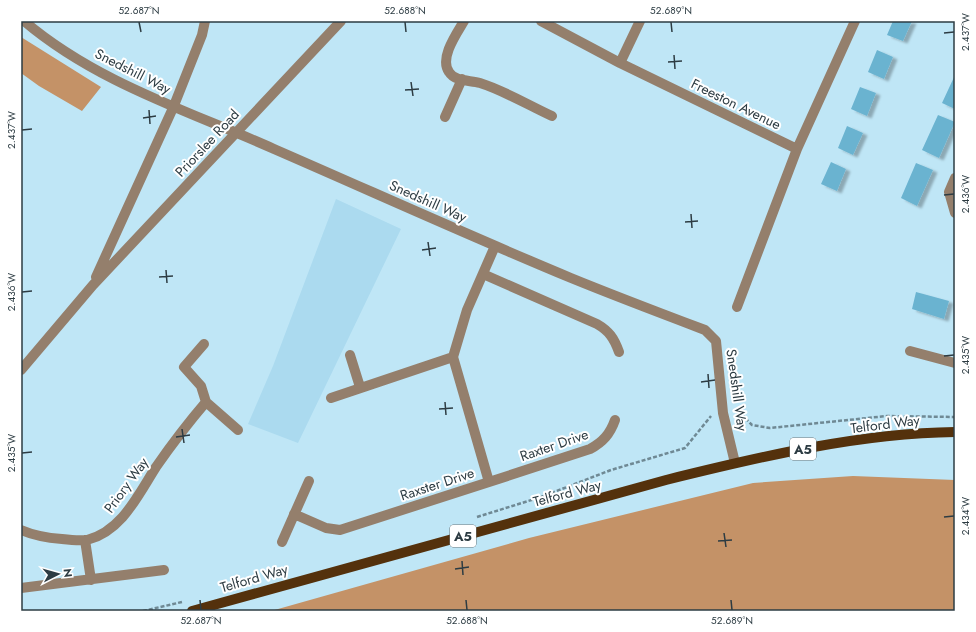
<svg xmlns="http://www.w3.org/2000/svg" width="976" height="632" font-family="Jost,sans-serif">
<defs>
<filter id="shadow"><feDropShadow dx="4.5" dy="2.5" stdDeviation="1" flood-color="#0004"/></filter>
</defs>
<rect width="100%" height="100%" fill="#bfe6f6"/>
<path fill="#abdaef" d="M336 199 401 229 298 443 248 424 273 366Z"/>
<path fill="#c49267" d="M21 37 101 87 82 111 39 86 21 73Z
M853 476 955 480V611H271L529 538 753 483Z"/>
<path fill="#6bb3d0" filter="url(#shadow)" d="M893 21H912L903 41 887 35Z
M877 50 893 57 884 79 868 72Z
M955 75V109L942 103Z
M860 87 876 93 867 116 851 109Z
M938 115 955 122 939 158 922 150Z
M847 126 863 133 853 155 838 148Z
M831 162 846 169 837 191 821 184Z
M916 163 933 170 917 206 901 198Z
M916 292 949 301 944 319 912 309Z"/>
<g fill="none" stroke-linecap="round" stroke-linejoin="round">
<path stroke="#6f8994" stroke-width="2.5" stroke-dasharray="4 2" stroke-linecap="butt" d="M736 412H739L752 425 770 428 887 416 955 417
M477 517 541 497 611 470 685 448 711 416
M143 611 182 602"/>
<path stroke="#947f6c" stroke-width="10" d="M24 21C97 83 189 111 274 149 373 192 472 237 571 278 615 296 660 313 705 330L716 341 723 413 735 463
M464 21C457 33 439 58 449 72 455 82 470 80 480 83 503 90 530 106 552 116
M541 21 620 63 797 149
M620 63 640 21
M445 117 462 79
M955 178 949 192 955 213
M483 274 597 324C609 331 614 338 619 352
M96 277 173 108 202 35 205 21
M737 307 797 149 855 21
M204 344 184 367 201 386 206 402 238 430
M910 351 955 363
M350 355 360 387
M21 370 93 285 341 21
M331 398 453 357
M489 482 590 449C603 442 610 434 615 420
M294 514 326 528 340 530 489 482 453 357 467 310 495 246
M21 530C35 536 48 538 62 539 70 540 79 541 87 540 122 531 138 495 156 467 172 444 188 423 206 402
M85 540 91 580
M282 542 309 481
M21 588 164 570"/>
<path stroke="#54310c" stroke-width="10" d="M192 611 666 480C759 457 859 433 955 432"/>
</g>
<path fill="none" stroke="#2d3c43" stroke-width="1.5" d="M139 22 141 32M405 22 406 32M671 22 672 32M944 33 954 32M674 55 675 69M668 62 682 61M411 82 413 96M405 90 419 89M149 110 150 124M143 118 156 116M22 130 32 129M944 195 954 194M691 214 692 228M685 222 698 221M428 242 430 256M422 250 436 248M166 270 167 283M159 277 173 276M22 292 32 291M944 356 954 355M708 374 709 388M701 382 715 380M445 402 446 415M439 409 453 408M182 429 184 443M176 437 190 435M22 453 32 452M944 517 954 516M724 533 726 547M718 541 732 540M462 561 463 575M455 569 469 567M200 600 201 610M466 600 467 610M731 600 732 610"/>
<g text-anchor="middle" stroke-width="4" stroke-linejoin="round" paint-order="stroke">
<g fill="#fff" stroke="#6c767b" stroke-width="1">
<rect x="790" y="438" width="26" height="22" rx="3"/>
<rect x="450" y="525" width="26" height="22" rx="3"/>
</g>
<g font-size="13" font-weight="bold" fill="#2d3c43">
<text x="803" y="454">A5</text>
<text x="463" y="541">A5</text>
</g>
<g font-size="14" fill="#2d3c43" stroke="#fff">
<text transform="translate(133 71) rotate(27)" y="5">Snedshill Way</text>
<text transform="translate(736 104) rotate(26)" y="5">Freeston Avenue</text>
<text transform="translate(207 143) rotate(-47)" y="5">Priorslee Road</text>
<text transform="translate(428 201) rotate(24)" y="5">Snedshill Way</text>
<text transform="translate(737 390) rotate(82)" y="5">Snedshill Way</text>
<text transform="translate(885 424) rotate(-7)" y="5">Telford Way</text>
<text transform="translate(554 445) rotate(-19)" y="5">Raxter Drive</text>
<text transform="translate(437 484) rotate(-18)" y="5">Raxster Drive</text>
<text transform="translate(126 485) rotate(-54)" y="5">Priory Way</text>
<text transform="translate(567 493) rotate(-15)" y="5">Telford Way</text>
<text transform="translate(254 578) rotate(-16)" y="5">Telford Way</text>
</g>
</g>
<rect width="976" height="632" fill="none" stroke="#ffffff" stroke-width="44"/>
<g transform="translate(58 574) rotate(84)" stroke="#ffffff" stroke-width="3" paint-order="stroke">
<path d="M0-3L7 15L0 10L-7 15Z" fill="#2d3c43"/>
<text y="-6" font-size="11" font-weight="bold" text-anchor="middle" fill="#2d3c43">N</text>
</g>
<rect x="22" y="22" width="932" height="588" fill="none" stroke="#2d3c43" stroke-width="1.5"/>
<g font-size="10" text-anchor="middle" fill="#2d3c43">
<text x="139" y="14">52.687°N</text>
<text x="405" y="14">52.688°N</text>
<text x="671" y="14">52.689°N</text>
<text transform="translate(965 32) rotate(-90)" y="4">2.437°W</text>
<text transform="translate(11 130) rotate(-90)" y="4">2.437°W</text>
<text transform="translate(965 194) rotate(-90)" y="4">2.436°W</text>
<text transform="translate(11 292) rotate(-90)" y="4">2.436°W</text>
<text transform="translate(965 355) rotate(-90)" y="4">2.435°W</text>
<text transform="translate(11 453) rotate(-90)" y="4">2.435°W</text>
<text transform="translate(965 516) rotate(-90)" y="4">2.434°W</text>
<text x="201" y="624">52.687°N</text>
<text x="467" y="624">52.688°N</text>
<text x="732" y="624">52.689°N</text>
</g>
</svg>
